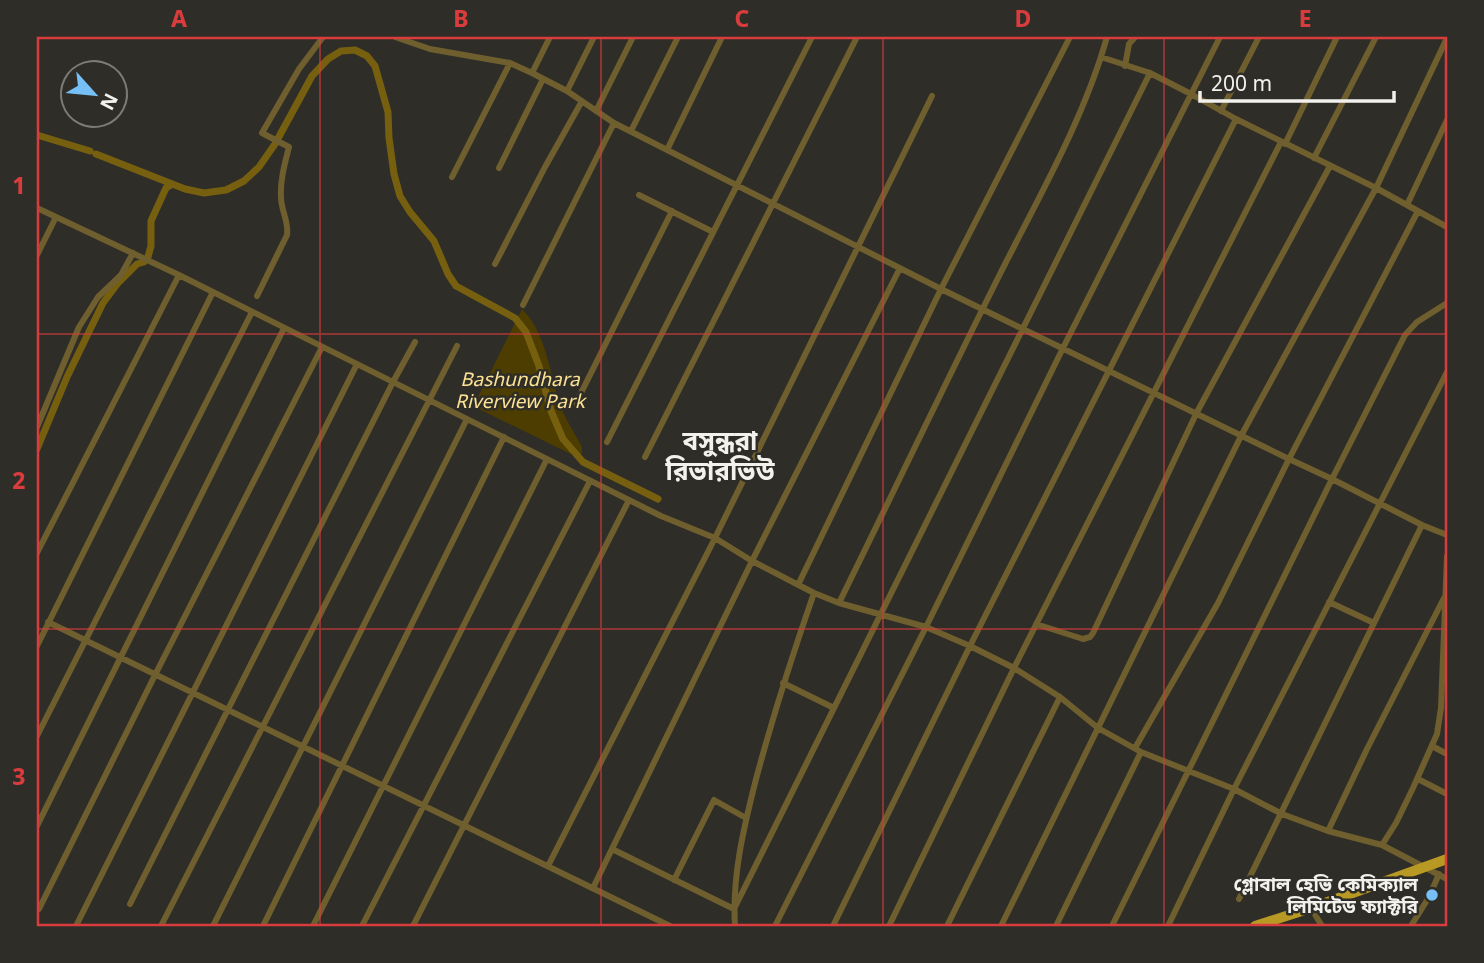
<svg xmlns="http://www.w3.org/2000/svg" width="1484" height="963" font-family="Georgia,'Noto Sans Bengali',serif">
<rect width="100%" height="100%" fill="#2f2d28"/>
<path fill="#4d3d01" d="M522 309C549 336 549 379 564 414 569 425 576 436 582 447V453L578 456 571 454 479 409 474 405Z"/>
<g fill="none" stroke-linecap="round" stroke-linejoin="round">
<path stroke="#76600f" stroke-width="7" d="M37 135 90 151
M96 154 185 189 204 193 226 190 244 181 259 167 275 144 312 76 328 59 341 51 355 50 367 56 375 66 388 112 389 138 394 174 400 196 410 212 434 241 448 274 456 286 515 318 526 332 539 366 551 411 563 439 583 462 658 499
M37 449 67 377 103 303 118 283 137 264 144 262 148 257 151 246V221L166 188 172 184"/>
<path stroke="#6f5f2e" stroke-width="6" d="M395 37 430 49 510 63 532 73 567 91 614 123 941 289 1289 459 1332 479 1422 525 1447 535
M1101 57 1150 73 1191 94 1236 119 1376 188 1447 227
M1125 66 1129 44 1135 37
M532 73 550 37
M567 91 594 37
M596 111 633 37
M1221 111 1259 37
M631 131 678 37
M1285 144 1337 37
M667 150 722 37
M1314 158 1376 37
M499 168 543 79
M452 177 510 63
M639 195 713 232
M1407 205 1447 120
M37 208 179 275 661 516 715 538 752 561 814 593 839 603 926 627 970 646 1014 668 1060 697 1098 728 1141 752 1234 789 1282 814 1328 831 1382 845 1447 879
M37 255 56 217
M495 264 545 167 582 101
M257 296 287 235C289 221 281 211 281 197 280 180 285 163 289 147L262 133 299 69 323 37
M523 305 614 123
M576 403 672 211
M37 427 79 327 98 297 121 275 133 253
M607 442 812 37
M645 457 857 37
M37 553 179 275
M798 585 941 289 1070 37
M1329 602 1374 623
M839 603C892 495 944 386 998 278 1037 200 1083 122 1107 37
M48 622 670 926
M1036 624 1083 639 1090 637 1093 633 1196 414 1330 166
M37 646 213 292
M783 683 834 708
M37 736 252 312
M1432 746 1447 754
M1135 748 1218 603 1289 459 1418 211
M1418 779 1447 794
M37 826 284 328
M1328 831 1367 749 1444 598
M1382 845 1396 823 1413 788 1437 734 1441 708 1447 556
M612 849 734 909 1150 73
M548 866 715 538 932 96
M674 880 714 800 746 818
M593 888 752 561 900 268
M1239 899 1422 525
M130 904 393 382 415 342
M1311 908 1322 926
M39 909 155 675 322 347
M76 926 357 364
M161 926 457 346
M213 926 467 419
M263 926 504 437
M313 926 547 459
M362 926 590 481
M413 926 629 500
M735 926C732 877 743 831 755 783 772 719 792 656 814 593
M775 926 926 627 1063 348 1220 37
M833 926 970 646 1236 119
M889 926 1014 668 1281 142
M947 926 1060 697
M1001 926 1241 436 1376 188 1447 38
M1056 926 1141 752
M1112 926 1332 479 1405 335 1417 322 1447 303
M1168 926 1234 789 1447 372
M1411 926 1429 897 1439 874"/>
<path stroke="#b89924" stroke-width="10" d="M1255 926 1311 908 1447 859"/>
</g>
<path fill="none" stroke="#d93c3c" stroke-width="2" stroke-opacity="0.55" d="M320 37V926M601 37V926M883 37V926M1164 37V926M37 334H1447M37 629H1447"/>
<circle fill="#76c0f7" stroke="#2f2d28" stroke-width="2.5" cx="1432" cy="895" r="7"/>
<g text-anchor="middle" stroke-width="5" stroke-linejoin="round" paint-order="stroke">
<g font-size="19" font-style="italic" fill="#fbe294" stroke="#2f2d28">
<text x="520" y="386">Bashundhara<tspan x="520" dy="22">Riverview Park</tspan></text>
</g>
<g font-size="19" font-weight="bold" fill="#f2f1ed" stroke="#2f2d28" text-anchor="end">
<text x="1418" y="891">গ্লোবাল হেভি কেমিক্যাল<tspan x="1418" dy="22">লিমিটেড ফ্যাক্টরি</tspan></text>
</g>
<g font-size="26" font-weight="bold" fill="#f2f1ed" stroke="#2f2d28">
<text x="720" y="450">বসুন্ধরা<tspan x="720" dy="30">রিভারভিউ</tspan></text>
</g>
</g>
<rect width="1484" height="963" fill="none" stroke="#2f2d28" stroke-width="77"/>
<g transform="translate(94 94) rotate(117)"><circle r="33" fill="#2f2d28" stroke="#7d7b77" stroke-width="2"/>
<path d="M0-5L12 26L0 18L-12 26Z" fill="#76c0f7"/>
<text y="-10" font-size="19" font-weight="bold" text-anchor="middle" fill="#f2f1ed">N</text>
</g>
<path d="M1200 91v10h194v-10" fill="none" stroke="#f2f1ed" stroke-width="3.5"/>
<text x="1211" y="91" font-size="21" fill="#f2f1ed" stroke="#2f2d28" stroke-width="5" paint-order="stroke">200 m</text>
<rect x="38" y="38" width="1408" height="887" fill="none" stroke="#d93c3c" stroke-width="2.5"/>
<g font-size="23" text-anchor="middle" font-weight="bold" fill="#d93c3c">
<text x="179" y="27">A</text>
<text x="461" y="27">B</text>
<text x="742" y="27">C</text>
<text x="1023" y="27">D</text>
<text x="1305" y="27">E</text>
<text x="19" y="194">1</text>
<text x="19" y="489">2</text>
<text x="19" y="785">3</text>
</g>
</svg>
